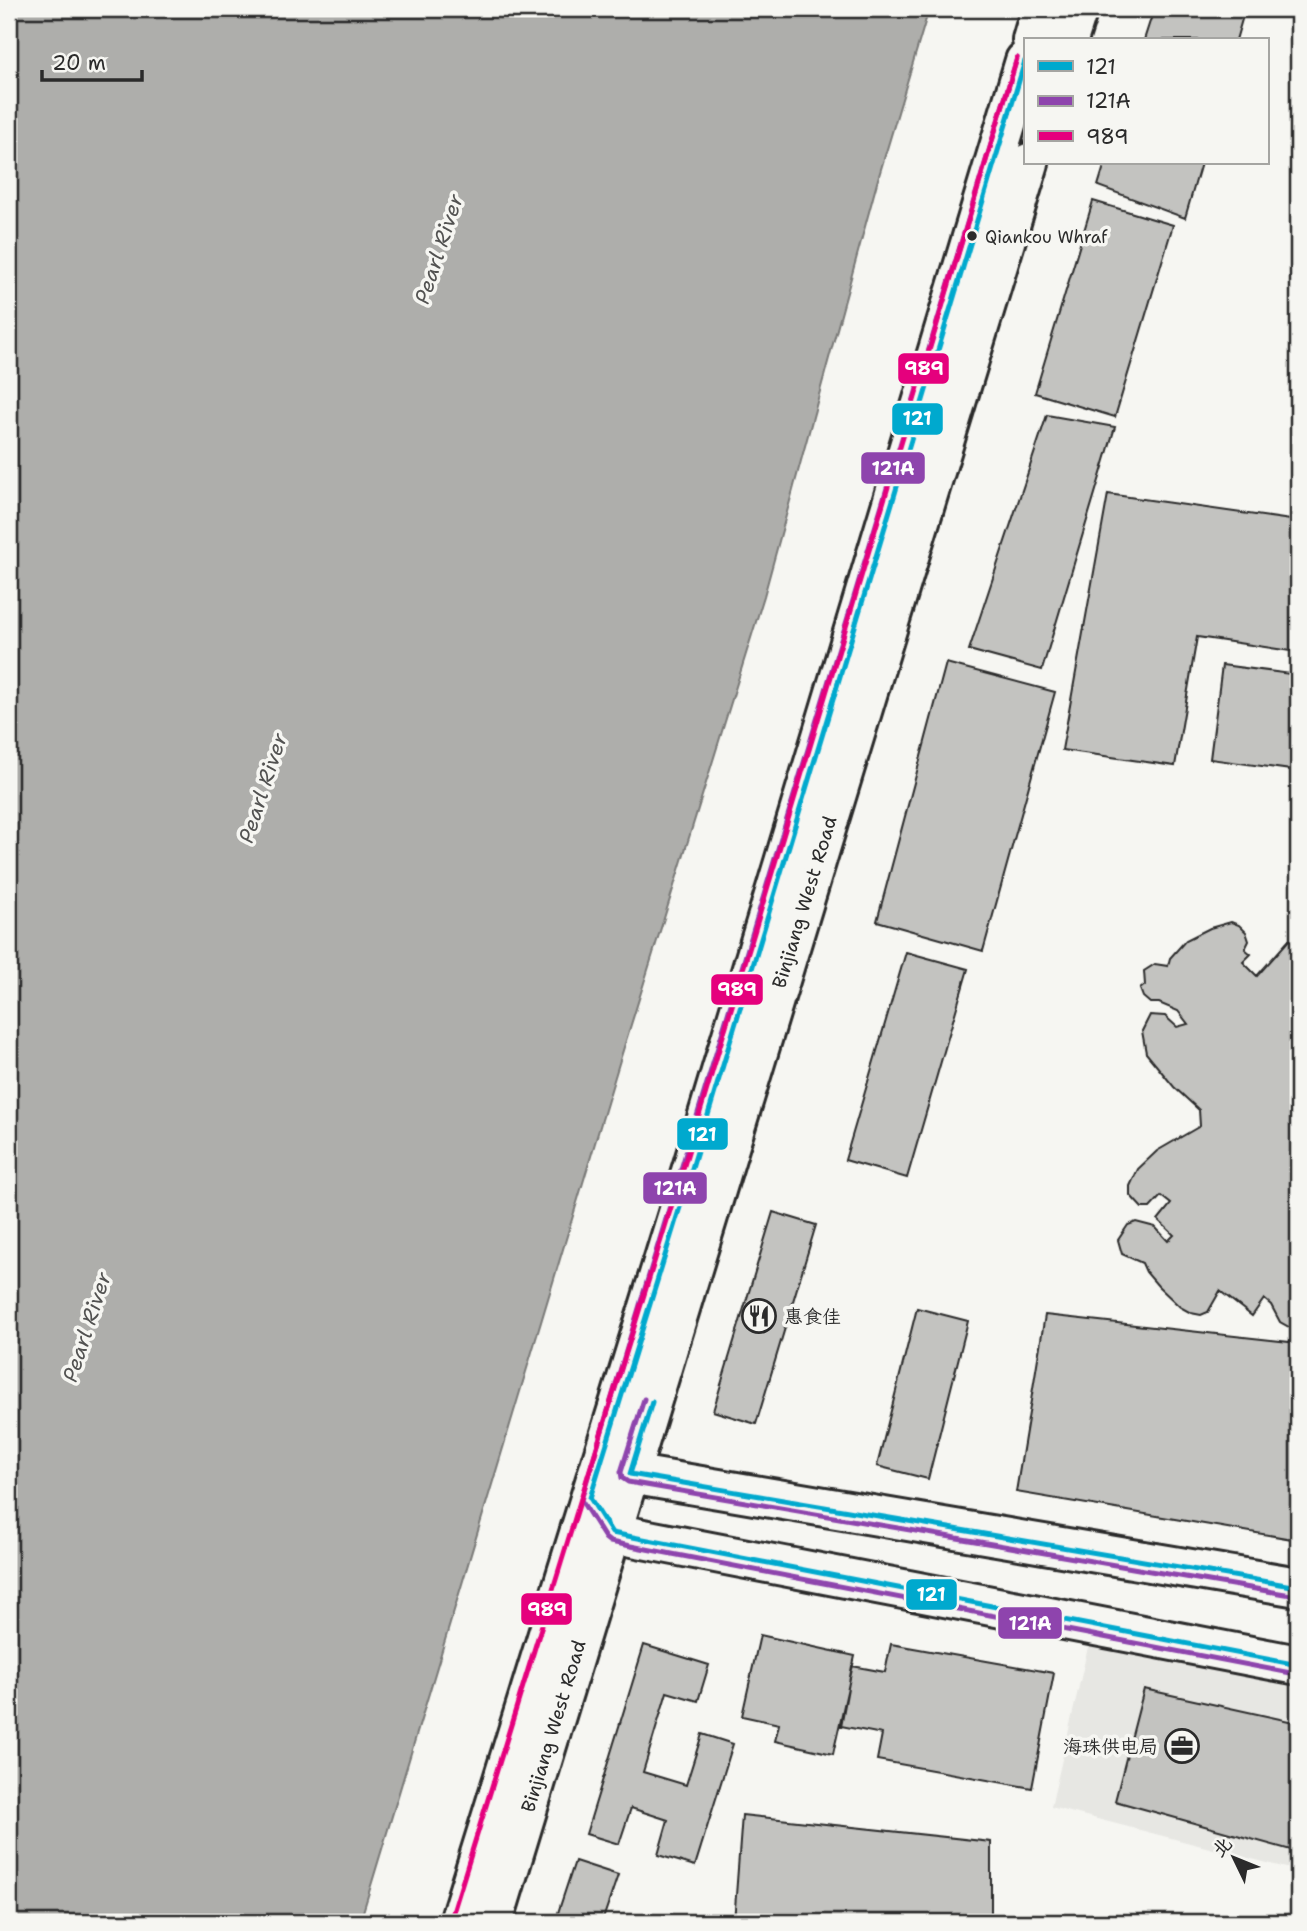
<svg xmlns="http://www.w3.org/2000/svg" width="1307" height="1931" font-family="'Shantell Sans','LXGW WenKai TC',sans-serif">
<rect width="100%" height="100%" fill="#f6f6f2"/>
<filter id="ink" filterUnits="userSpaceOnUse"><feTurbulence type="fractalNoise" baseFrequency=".0143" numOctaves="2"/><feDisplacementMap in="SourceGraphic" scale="14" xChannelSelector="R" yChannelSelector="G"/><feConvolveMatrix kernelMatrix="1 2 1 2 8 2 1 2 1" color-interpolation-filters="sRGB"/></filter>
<g filter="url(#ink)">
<path fill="#e7e7e3" d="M1088 1647 1298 1685V1871L1051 1807Z"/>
<path fill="#aeaeab" stroke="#7a7a78" stroke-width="2" d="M9 9H929L878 179 764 596 620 1060 360 1922H9Z"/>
<path fill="#c3c3c0" stroke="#2b2b2b" stroke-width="2" d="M1154 9H1245L1236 40H1144Z
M1105 163H1201L1185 218 1098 186Z
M1093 201 1173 225 1115 417 1035 393Z
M1047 415 1115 427 1042 670 969 650Z
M1108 494 1298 521V652L1197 637 1175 766 1062 750Z
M946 663 1055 692 983 951 877 921Z
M1222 665 1298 675V718L1291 770 1210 759Z
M1231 922 1239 925 1246 932 1249 941 1245 949 1251 954 1243 962 1257 976 1289 940H1298V1332L1280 1322 1271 1305 1264 1299 1252 1316 1220 1291 1208 1312 1201 1315 1191 1313 1180 1307 1158 1286 1146 1272 1142 1263 1122 1254 1118 1240 1128 1225 1136 1222 1155 1227 1168 1241 1174 1235 1158 1220 1171 1204 1161 1196 1150 1208H1142L1130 1195V1186L1138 1169 1157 1151 1200 1126 1199 1110 1174 1087 1146 1053 1142 1031 1150 1015 1165 1016 1177 1027 1188 1024 1178 1011 1159 1003H1150L1143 997 1140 989 1145 985 1144 971 1155 964 1168 966 1170 958 1186 940 1210 928Z
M906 952 968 969 907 1178 845 1160Z
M773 1212 816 1225 756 1424 713 1411Z
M917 1308 968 1321 928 1479 877 1466Z
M1045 1315 1298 1343V1540L1016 1492Z
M760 1635 855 1656 833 1754 775 1741 779 1724 742 1716Z
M891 1644 1054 1673 1032 1788 877 1760 882 1734 841 1726 852 1666 885 1672Z
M644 1645 709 1665 698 1701 667 1692 643 1772 686 1785 702 1734 733 1744 695 1866 658 1855 668 1820 631 1808 619 1844 586 1834Z
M1144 1689 1298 1723V1852L1115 1801Z
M742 1815 991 1842V1922H734Z
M575 1861 618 1875 602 1922H555Z"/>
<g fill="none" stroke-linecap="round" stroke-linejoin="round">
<g stroke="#2b2b2b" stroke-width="44">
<path id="secondary" d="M1032 40 1041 9
M1068 40 1078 9
M609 1486 630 1474 1298 1587
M598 1512 612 1533 1298 1665
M459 1922 693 1165 1025 61
M493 1922 1029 163"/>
</g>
<use href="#secondary" stroke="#f6f6f2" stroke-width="38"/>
<g stroke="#f6f6f2" stroke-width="10">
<path id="bus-1" d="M1025 61 693 1165 590 1498 612 1533 1298 1665
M652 1402 630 1474 1298 1587"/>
</g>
<g stroke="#f6f6f2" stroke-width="10">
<path id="bus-2" d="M1017 58 581 1500 605 1538 610 1542 1296 1674
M644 1399 621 1472 622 1478 628 1482 1297 1596"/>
</g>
<g stroke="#f6f6f2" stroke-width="10">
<path id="bus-3" d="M451 1919 685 1162 1017 58"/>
</g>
<use href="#bus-1" stroke="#00a9ce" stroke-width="5"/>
<use href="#bus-2" stroke="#8e44ad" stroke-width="5"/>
<use href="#bus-3" stroke="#e5007d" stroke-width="5"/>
</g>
</g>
<defs>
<g id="restaurant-ring" transform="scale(1.75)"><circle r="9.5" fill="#f6f6f2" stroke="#2b2b2b" stroke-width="1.5"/><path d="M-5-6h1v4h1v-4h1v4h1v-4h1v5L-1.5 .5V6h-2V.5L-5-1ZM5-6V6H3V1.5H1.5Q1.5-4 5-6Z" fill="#2b2b2b"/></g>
<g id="office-ring" transform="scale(1.75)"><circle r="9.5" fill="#f6f6f2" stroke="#2b2b2b" stroke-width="1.5"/><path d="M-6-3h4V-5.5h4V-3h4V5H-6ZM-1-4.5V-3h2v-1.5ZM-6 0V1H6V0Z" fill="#2b2b2b"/></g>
</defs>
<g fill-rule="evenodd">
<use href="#restaurant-ring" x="759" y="1316"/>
<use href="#office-ring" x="1182" y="1746"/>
</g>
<circle fill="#2b2b2b" stroke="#f6f6f2" stroke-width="2.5" cx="972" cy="236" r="6"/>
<g text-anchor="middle" stroke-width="7" stroke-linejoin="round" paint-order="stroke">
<g font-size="17" fill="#2b2b2b" stroke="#f6f6f2" text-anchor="start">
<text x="985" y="243">Qiankou Whraf</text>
</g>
<g font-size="19" fill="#2b2b2b" stroke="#f6f6f2">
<text transform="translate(804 902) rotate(-73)" y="7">Binjiang West Road</text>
<text transform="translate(553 1726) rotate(-73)" y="7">Binjiang West Road</text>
</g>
<g font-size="19" fill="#2b2b2b" stroke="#f6f6f2" text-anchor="start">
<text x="784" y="1323">惠食佳</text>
<text x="1158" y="1753" text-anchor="end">海珠供电局</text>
</g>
<g font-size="21" font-style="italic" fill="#525251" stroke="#f6f6f2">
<text transform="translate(439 249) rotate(-72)" y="7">Pearl River</text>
<text transform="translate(263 788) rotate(-72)" y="7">Pearl River</text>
<text transform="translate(87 1327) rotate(-72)" y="7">Pearl River</text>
</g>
</g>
<g stroke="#f6f6f2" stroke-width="2.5">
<rect x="897" y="352" width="53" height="33" rx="7" fill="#e5007d"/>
<rect x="891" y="402" width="53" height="34" rx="7" fill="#00a9ce"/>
<rect x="860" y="451" width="66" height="34" rx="7" fill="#8e44ad"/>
<rect x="710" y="973" width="54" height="33" rx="7" fill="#e5007d"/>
<rect x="676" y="1117" width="53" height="34" rx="7" fill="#00a9ce"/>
<rect x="642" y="1171" width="66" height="34" rx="7" fill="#8e44ad"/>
<rect x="905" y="1578" width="53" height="33" rx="7" fill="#00a9ce"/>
<rect x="520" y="1592" width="53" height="34" rx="7" fill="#e5007d"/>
<rect x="997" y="1606" width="66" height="34" rx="7" fill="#8e44ad"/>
</g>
<g font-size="19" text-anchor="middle" font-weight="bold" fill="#fff">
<text x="924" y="375">989</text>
<text x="917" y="425">121</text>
<text x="893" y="475">121A</text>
<text x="737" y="996">989</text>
<text x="702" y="1141">121</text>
<text x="675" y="1195">121A</text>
<text x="931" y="1601">121</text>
<text x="547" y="1616">989</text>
<text x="1030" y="1630">121A</text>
</g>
<rect width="1307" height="1931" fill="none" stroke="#f6f6f2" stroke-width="35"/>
<rect x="18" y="18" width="1272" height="1896" fill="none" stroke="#2b2b2b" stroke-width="2.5" filter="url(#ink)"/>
<rect x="1024" y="38" width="245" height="126" fill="#f6f6f2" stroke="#a5a5a2" stroke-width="2"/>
<rect x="1038" y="61" width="35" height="10" fill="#00a9ce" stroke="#a5a5a2" stroke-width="2"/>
<text x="1086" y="74" font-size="21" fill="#2b2b2b">121</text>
<rect x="1038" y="96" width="35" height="10" fill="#8e44ad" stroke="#a5a5a2" stroke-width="2"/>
<text x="1086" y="108" font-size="21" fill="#2b2b2b">121A</text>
<rect x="1038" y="131" width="35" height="10" fill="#e5007d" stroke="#a5a5a2" stroke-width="2"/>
<text x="1086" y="144" font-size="21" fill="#2b2b2b">989</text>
<g transform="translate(1234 1858) rotate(313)" stroke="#f6f6f2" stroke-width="5" paint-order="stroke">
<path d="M0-5L12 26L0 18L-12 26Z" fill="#2b2b2b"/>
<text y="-10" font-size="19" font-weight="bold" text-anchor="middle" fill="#2b2b2b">北</text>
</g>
<path d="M42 70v10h100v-10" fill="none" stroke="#2b2b2b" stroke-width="3.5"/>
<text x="52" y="70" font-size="21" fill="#2b2b2b" stroke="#f6f6f2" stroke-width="5" paint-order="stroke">20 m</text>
</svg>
